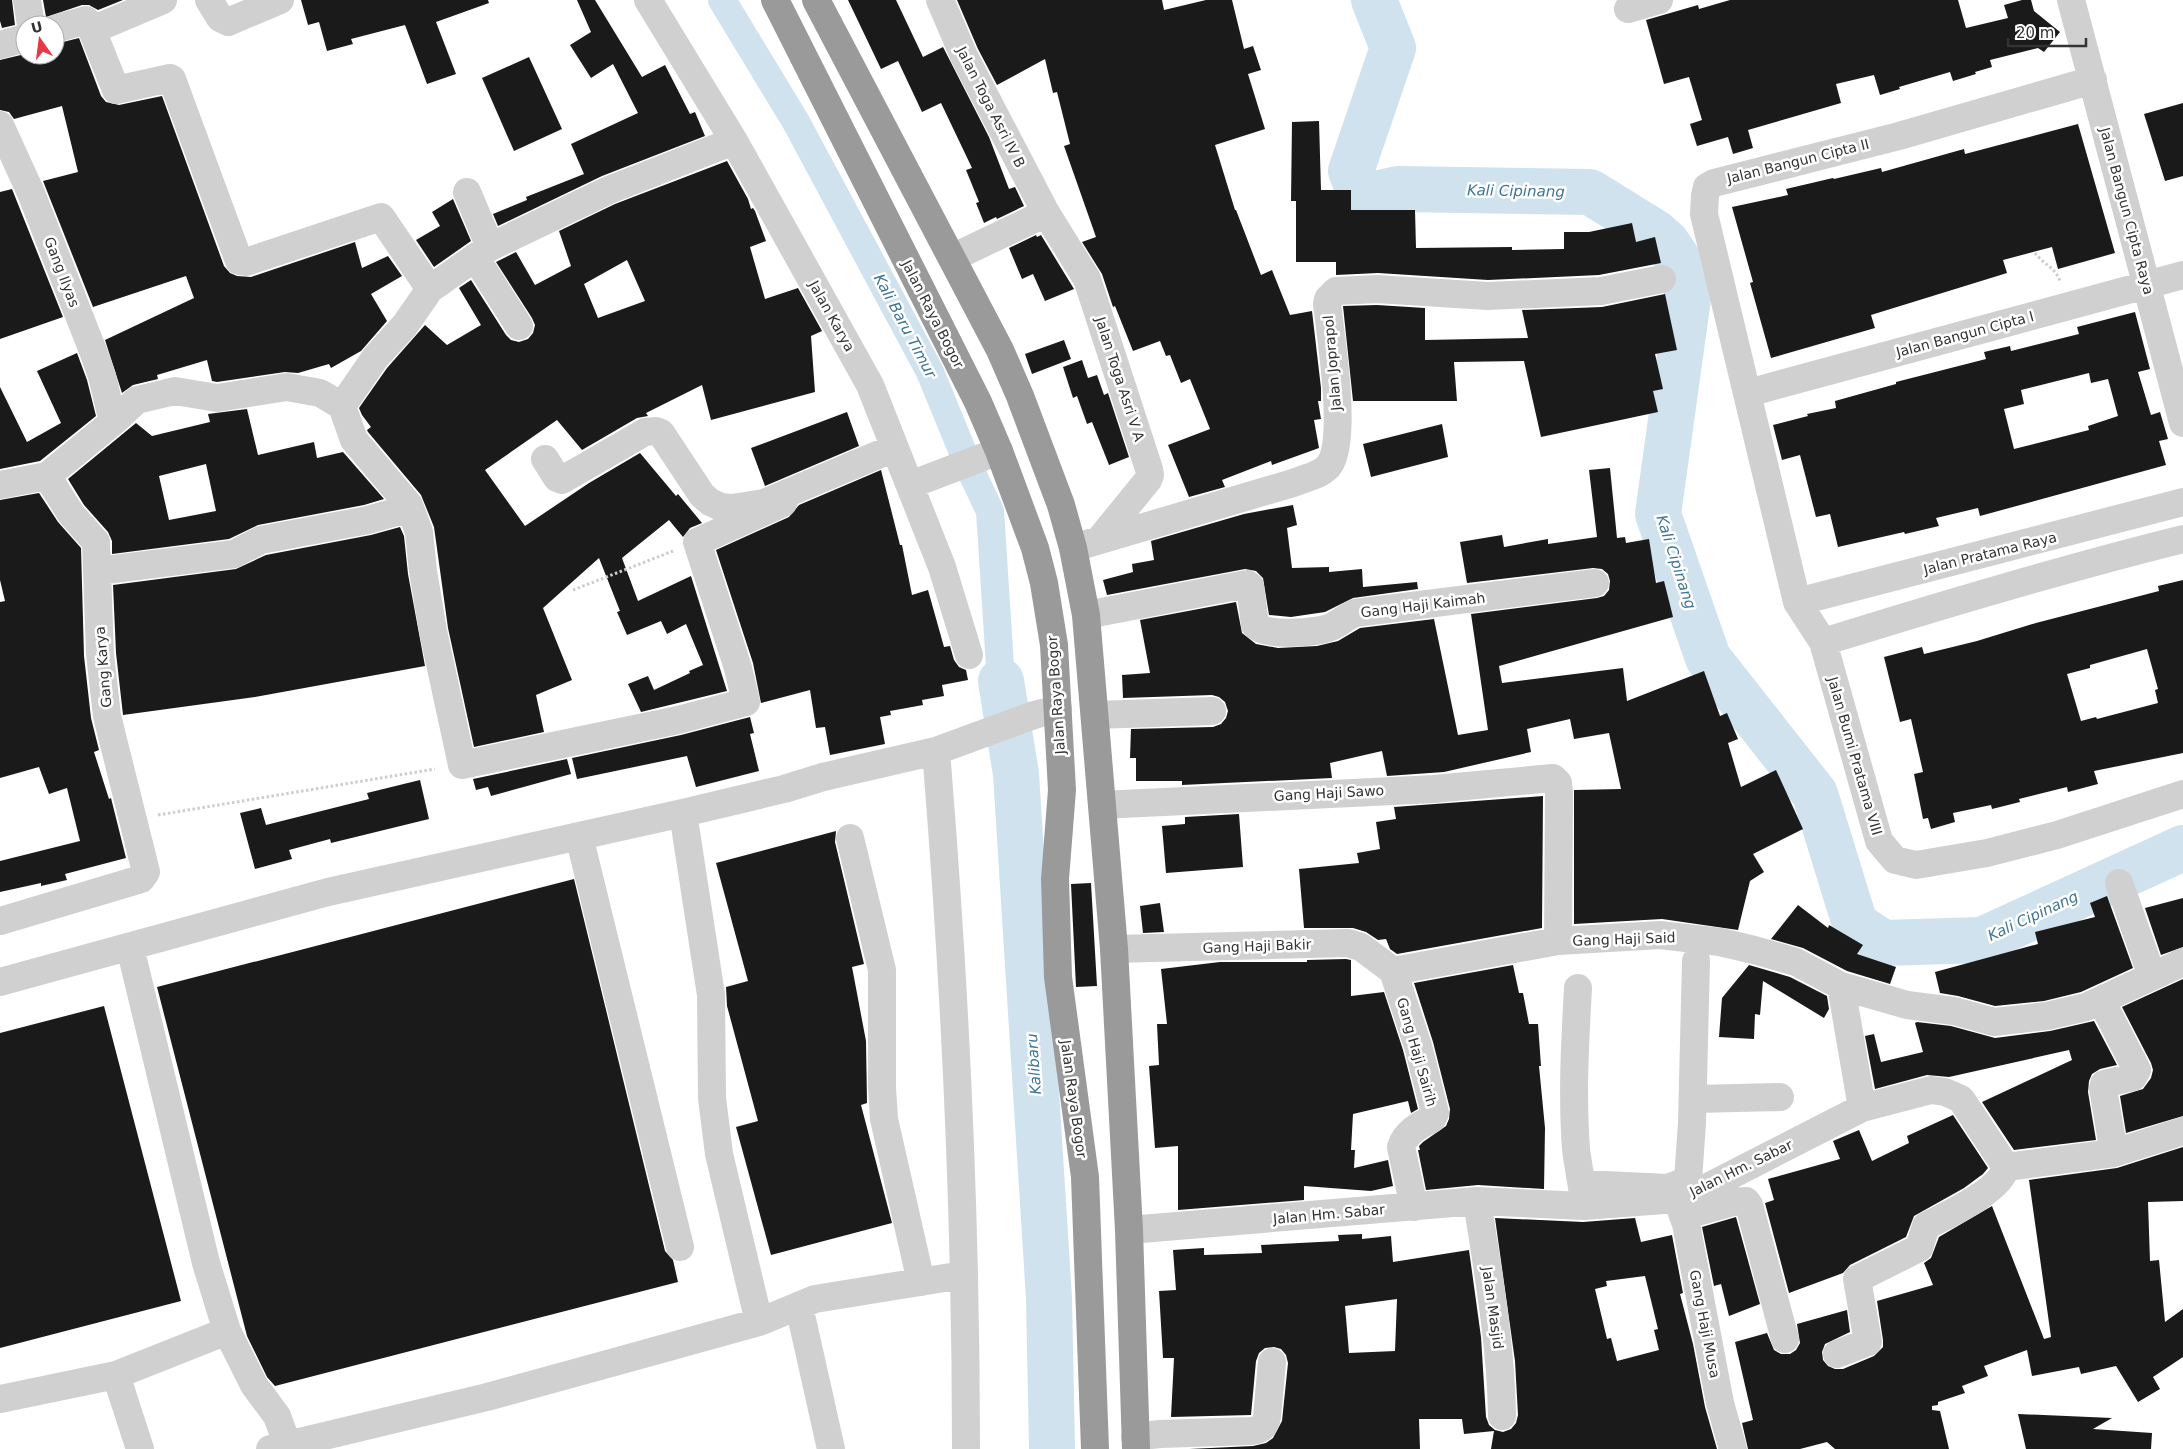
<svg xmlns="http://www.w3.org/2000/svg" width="2183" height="1449" font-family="'DejaVu Sans',sans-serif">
<rect width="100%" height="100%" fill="#fff"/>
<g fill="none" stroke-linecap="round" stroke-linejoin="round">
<path stroke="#cfe2ee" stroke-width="28" d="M722 0 796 122 930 372 969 467 990 511 1001 681"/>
<path stroke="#cfe2ee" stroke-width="46" d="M1374 0 1393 48 1351 171 1358 189 1375 194 1398 189 1590 192 1656 233 1667 243 1683 267 1688 298 1658 514 1708 658 1815 794 1855 924 1883 943 1982 940 2183 848
M1001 681 1016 774 1049 1298 1052 1449"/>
</g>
<path fill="#1a1a1a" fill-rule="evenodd" d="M0 0H12L15 25 2 28 0 21Z
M43 0H123L98 10 89 5H82L46 17Z
M301 0H488L489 3 436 22 456 74 427 84 405 25 351 39 353 44 327 51 319 22 308 25Z
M577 0H595L642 77 665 65 690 114 695 112 705 136 602 176 498 226 493 214 527 200 526 197 584 174 571 144 638 113 613 64 591 78 570 45 591 32Z
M848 0H896L923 57 943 47 989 137 1009 189 1015 187 1024 206 997 219 996 217 984 223 976 203 979 202 966 170 972 168 941 103 922 112 898 61 881 69Z
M957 0H1162L1164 10 1206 0H1232L1244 49 1253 46 1261 70 1248 74 1265 129 1215 145 1235 210H1236L1261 275 1272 270 1290 315 1312 311 1321 388V401H1318L1321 419 1314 420 1319 448 1272 465 1271 461 1222 480 1225 487 1189 497 1168 445 1210 429 1190 379 1181 383 1170 355 1166 356 1160 341 1133 351 1115 306 1113 307 1102 274 1082 242 1096 237 1064 146 1070 144 1057 92 1053 93 1045 59 997 85 978 49Z
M1730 0H1958L1966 28 2008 18 2004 5 2022 0H2031L2034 11 2060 32 2044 52 2038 48 1990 60 1992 67 1975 72 1976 74 1953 81 1950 72 1899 87 1900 89 1880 95 1874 75 1836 84 1841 103 1748 130 1753 148 1733 154 1728 137 1697 146 1690 124 1702 120 1689 77 1664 84 1646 20 1698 5 1699 9Z
M79 38 101 96 106 102 119 105 162 96 224 266 230 273 237 276 251 277 355 242 362 268 388 256 402 276 371 294 387 321 361 351 331 368 329 364 298 373 285 372 217 382 212 381 207 360 157 375 158 379 133 385 122 393 105 340 194 298 186 276 93 307 43 181 78 172 62 106 14 119 9 112 0 110V60L25 54 55 55V44Z
M529 57 562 129 514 151 482 78Z
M2183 103V176L2165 181 2144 114Z
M1319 121 1321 190H1351V210H1415L1416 248 1512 247V250L1564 249V232H1589L1632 223 1636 242 1655 237 1661 263 1599 275 1488 280 1378 273 1336 275V262H1296V201H1291L1292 122Z
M2078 124 2115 253 2058 269 2052 247 2003 260 2007 273 1871 315 1875 328 1771 358 1750 283 1753 282 1732 207 1788 195 1786 189 1833 178 1834 179 1881 168 1882 172 1964 149 1965 154Z
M727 161 748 199 751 209 753 208 755 211 766 241 750 247 765 299 798 288 822 331 811 336 815 392 711 420 702 385 646 413 648 416 637 418 582 450 557 420 485 470 525 526 589 483 640 453 676 496 678 494 702 523 690 528 683 537 669 520 622 558 638 601 691 576 727 691 641 712 628 684 648 676 654 690 690 673 689 671 703 665 686 624 667 634 661 621 627 635 617 612 620 611 599 558 543 608 572 680 536 695 544 732 474 747 448 628 434 527 421 495 368 432 367 430 371 427 362 415 359 408 387 368 425 325 447 345 481 325 459 288 471 280 506 335 511 340 519 342 528 339 533 333 535 325 532 318 496 262 516 252 535 285 571 266 559 231 615 204ZM627 260 645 301 598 318 584 284Z
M12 189 63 317 0 339V192Z
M453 199 471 241 434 267 416 240 440 226 432 212Z
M1036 235 1037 237 1041 235 1074 289 1045 301 1033 274 1022 279 1009 248Z
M1665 294 1677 350 1655 354 1663 389 1653 391 1658 412 1541 437 1524 361 1454 362 1457 401H1353L1343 306 1377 305 1425 308V340L1528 338 1522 310 1602 307Z
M2135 312 2150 369 2138 372 2151 415 2160 412 2168 439 2159 441 2166 465 1980 516 1978 508 1936 518 1939 526 1905 534 1904 532 1838 547 1830 514 1816 517 1800 455 1782 460 1773 425 1808 416 1807 414 1836 408 1835 401 1896 384V382L1986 359 1984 352 2010 346 2011 351 2079 334 2077 327ZM2089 373 2091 383 2108 379 2118 416 2088 426 2089 430 2014 449 2004 409 2024 404 2021 390Z
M1064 340 1071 359 1032 374 1025 354Z
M77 353 87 380 96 416 40 461 0 469V387L27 442 61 423 37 371Z
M1082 360 1088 378 1097 375 1104 395 1108 393 1129 457 1109 465 1092 422 1087 424 1077 396 1073 398 1063 367Z
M247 409 258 455 314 442 317 458 343 452 384 499 364 505 258 525 229 539 112 554V541L108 532 84 505 68 479 136 423 152 436 210 422 208 414ZM206 464 216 511 169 520 159 476Z
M847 412 859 446 765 486 751 448Z
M1442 424 1448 457 1371 477 1363 444Z
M1610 468 1617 538 1625 537 1626 543 1649 539 1656 583 1664 581 1673 617 1499 666 1502 683 1623 668 1627 701 1704 671 1720 716 1727 713 1738 739 1728 743 1741 787 1776 770 1803 829 1753 854 1764 872 1750 881 1738 930 1662 919 1574 924V790L1621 789 1609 733 1574 739 1570 719 1527 729 1531 752 1444 772 1387 776 1382 751 1330 763 1332 778 1182 785V781H1136V758H1130L1131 729 1213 727 1221 724 1226 718 1228 711 1225 702 1219 697 1212 695 1123 698 1122 675 1150 673 1140 620 1236 602 1242 633 1256 644 1278 648 1317 646 1338 641 1360 628 1434 619 1458 735 1488 730 1471 614 1597 598 1604 596 1609 590 1610 581 1608 574 1602 569 1593 568 1467 583 1460 542 1502 535 1504 547 1548 539V544L1597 537 1589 470Z
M881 470 900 545H902L912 595 928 590 944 647 950 646 954 660 959 667 966 670 968 680 942 685 944 696 922 700 923 705 890 711 891 715 880 717 885 744 830 755 825 727 816 728 810 690 761 703 753 663 716 550 789 517 799 505Z
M39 493 58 522 81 548 84 656 91 718 99 750 94 752 109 799 111 798 126 858 65 874 67 880 41 886V883L0 892V861L80 841 67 788 49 794 39 767 0 778V602L5 601 0 580V500Z
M1293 505 1297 525 1287 528 1292 568 1329 567V572L1362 569 1363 587 1417 582 1418 589 1353 598 1325 612 1291 617 1269 615 1263 578 1256 571 1245 569 1107 595 1103 580 1133 572 1132 564 1154 560 1151 541 1244 514Z
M400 527 404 536 408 574 425 666 255 697 123 715 116 653 113 585 236 569 266 555 371 535Z
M2183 580V753L2094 771 2098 784 2068 792 2067 787 2019 799 2020 802 1992 809 1991 805 1953 813 1955 822 1931 829 1928 818 1923 819 1914 774 1923 772 1911 719 1900 722 1884 657 1922 647 1924 654 1977 641 2036 623 2159 591 2158 586ZM2147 649 2158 689 2155 690 2158 703 2097 719 2096 717 2081 721 2067 674 2090 668V665Z
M750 717 754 733 750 734 759 771 696 787 687 756 577 779 572 758 681 735Z
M567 759 571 774 491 796 488 787 476 790 473 779Z
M420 780 429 819 331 843 330 839 289 850 292 859 255 869 240 813 261 808 266 825 369 799 367 793Z
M1543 796 1542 928 1397 954 1390 949 1386 939 1378 940 1366 932 1353 928H1304L1299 869 1359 863 1357 853 1380 849 1376 822 1396 819 1394 807Z
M1239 814 1243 867 1166 873 1162 826 1185 824V817Z
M836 831 835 842 864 964 852 967 866 1041 867 1103 861 1105 892 1223 771 1255 736 1127 758 1121 727 1006 726 987 748 981 716 863Z
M574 879 665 1251 673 1260 678 1282 275 1386 267 1377 247 1336 157 987Z
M1091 883 1097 986 1076 987 1071 884Z
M2107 896 2133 968 2081 992 2044 1001 1995 1006 1958 996 1940 993 1935 972 2038 944 2035 932 2095 917 2090 903Z
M2183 898V947L2161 955 2145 908Z
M1160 903 1164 932 1143 933 1140 906Z
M1798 905 1828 928 1829 925 1863 945 1857 954 1896 967 1890 984 1847 971 1803 948 1771 939Z
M1346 959 1351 960V996L1384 992 1403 1050 1418 1109 1411 1113 1408 1101 1353 1114 1351 1150H1355L1354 1168 1388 1160 1393 1186 1371 1191 1304 1186V1200L1178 1210V1146L1155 1148 1149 1066 1159 1065 1157 1024H1167L1161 969 1220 962H1307V960Z
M1513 965 1519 993H1523L1529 1024H1538L1541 1066H1539L1545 1128 1544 1189 1478 1185 1426 1190 1418 1150H1420L1419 1146 1423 1142 1446 1126 1449 1119 1450 1109 1433 1042 1414 983Z
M1749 965 1790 977 1827 996 1829 1009 1824 1018 1763 981 1760 1015 1755 1014 1754 1039 1719 1037 1722 998Z
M2183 979V1116L2126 1133 2120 1096 2143 1089 2151 1078 2153 1070 2151 1063 2122 1007Z
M104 1006 181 1301 0 1348V1033Z
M2094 1021 2117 1065 2100 1069 2092 1074 2089 1081 2088 1092 2096 1140 2014 1150 1982 1102 2072 1060 2069 1050 1949 1077 1927 1075 1875 1089 1865 1036 1874 1034 1881 1062 1923 1052 1915 1023 1917 1022 1951 1026 1995 1038 2050 1031Z
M1953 1115 1988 1168 1983 1174 1964 1188 1914 1216 1906 1237 1850 1265 1843 1273 1789 1293 1765 1203 1774 1200 1768 1179 1840 1159 1833 1141 1859 1130 1872 1161 1909 1143 1907 1136Z
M2183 1147V1201L2148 1202 2150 1261 2159 1260 2165 1322 2183 1309V1357L2153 1377 2160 1389 2138 1402 2116 1366 2081 1374 2079 1367 2032 1376 2027 1350 1984 1366 1988 1376 1962 1386 1965 1393 1938 1402V1405L1932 1406V1410L1940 1411 1949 1449H1835L1827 1442 1800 1449H1748L1742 1423 1753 1420 1735 1342 1767 1333 1774 1350 1781 1354H1790L1796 1350 1800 1343 1797 1324 1847 1310 1850 1332 1825 1344 1822 1352 1823 1360 1828 1366 1835 1369H1843L1874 1356 1883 1347V1340L1877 1301 1933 1285 1924 1263 1931 1258 1939 1237 1992 1206 2044 1339 2051 1337 2029 1180 2117 1168Z
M1736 1217 1760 1304 1729 1316 1721 1284 1714 1286 1702 1227Z
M1495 1218 1583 1222 1635 1218 1641 1242 1672 1235 1683 1293 1680 1294 1693 1344 1705 1407 1717 1449H1491L1494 1431 1464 1434 1462 1419H1419L1420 1449H1189L1253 1446 1266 1443 1273 1438 1282 1421 1288 1363 1286 1355 1281 1349 1274 1347 1265 1348 1259 1353 1256 1361 1251 1415 1171 1417 1174 1358H1163L1159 1291 1176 1290 1173 1250 1204 1248V1255L1262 1253 1261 1245 1339 1241 1338 1235 1362 1234V1239L1391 1236 1393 1262 1469 1250 1481 1337 1486 1417 1489 1425 1495 1430 1503 1432 1511 1429 1516 1423 1518 1415 1515 1361ZM1645 1276 1658 1329 1654 1330 1659 1350 1617 1361 1611 1338 1607 1339 1595 1289 1607 1286 1606 1281ZM1397 1299 1395 1351 1349 1353 1345 1306Z
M2018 1414 2112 1418 2093 1429 2152 1433 2151 1449H2026Z"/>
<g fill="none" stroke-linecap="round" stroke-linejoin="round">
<path stroke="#cdcdcd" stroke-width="3" stroke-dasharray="2.5 2.5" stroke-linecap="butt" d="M2035 253C2044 265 2055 267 2060 281
M573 590 673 551
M158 815 435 769"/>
<path stroke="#d0d0d0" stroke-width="28" d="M27 0 31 25
M209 0 220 18 228 22 280 0
M648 0 734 141 870 385 942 567 969 655
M940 0 964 56 1046 213 1087 279 1149 469 1150 475 1148 480 1100 539
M2071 0 2183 423
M1628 9 1659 0
M55 29 86 20 92 30 116 90 170 78 172 79 239 261 246 262 381 217 430 289
M92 30 163 0
M0 45 25 38
M2093 80 1899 136 1714 183 1707 187 1705 196 1704 214 1797 602 1823 642 1879 841 1895 860 1916 865 1987 853 2057 835 2183 794
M0 125 31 193 93 351 102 376 113 422
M467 192 490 247
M475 257 519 326
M952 258 1046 213
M1748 393 2183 275
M342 406 354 440 409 505 419 532 423 571 433 631 462 765 678 720 746 702 738 668 697 542 783 503 787 493
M545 459 557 478 562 480 645 432 656 431 661 433 702 495 710 502 721 507 732 508 764 503 894 448
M0 485 47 476 113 422 137 400 175 391 217 398 287 387 320 393 342 406 375 358 405 325 430 289 490 247 609 190 734 141
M910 485 999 451
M1073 548 1293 483C1305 478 1323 475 1330 464 1347 437 1331 338 1327 304L1328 299 1336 291 1377 289 1488 296 1601 291 1662 279
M98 571 234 554 261 540 368 520 410 508
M1797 602 2183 502
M1086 615 1247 584 1250 586 1255 625C1265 637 1317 633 1331 627 1340 623 1346 617 1355 613L1595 583
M1823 642C1942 605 2062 569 2183 539
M1095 715 1212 711
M936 751C955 983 966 1216 966 1449
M1102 805 1434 789 1553 778 1558 783 1559 793 1558 941
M683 813 711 995 712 1098 719 1154 759 1322
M579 836 680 1247
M850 838 882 970V1087L884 1119 921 1282
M2119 883 2152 976
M0 921 141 879 146 872 107 716 100 654 96 542 71 514 47 476
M130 947 206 1263 227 1331 254 1385 277 1416 289 1449
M1114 949 1348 943 1361 947 1393 971
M1393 971 1558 941 1660 935 1720 942 1754 950 1796 962 1841 986 1862 1108
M1393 971 1418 1046 1435 1113 1432 1119C1419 1125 1405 1133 1401 1147L1414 1207
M0 982 328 892 683 813 784 789 823 777 936 751 1034 715 1058 709
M1841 986 1907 1005 1954 1011 1994 1022 2047 1016 2086 1007 2183 962
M1578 988C1575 1041 1572 1095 1576 1149 1578 1166 1582 1184 1584 1202
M2101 1000 2137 1070 2133 1077 2104 1084 2103 1089 2114 1153
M1693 1099 1780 1097
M1582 1184 1668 1188 1688 1180 1692 1123 1696 961
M1677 1199 1686 1224 1720 1403 1733 1449
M1477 1201C1488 1272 1501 1344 1502 1416
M1683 1216 1733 1202 1746 1201 1749 1205 1785 1339
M1129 1230 1477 1201 1584 1206 1677 1199 1702 1190 1862 1108 1931 1090 1945 1092 1961 1099 2006 1167 2114 1153 2183 1131
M799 1306 831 1449
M1837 1354 1868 1342 1857 1279 1919 1248 1926 1226C1947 1215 2001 1191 2006 1167
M116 1375 140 1449
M0 1399 116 1375 227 1331
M1135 1437 1160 1434 1251 1431C1261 1430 1265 1427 1267 1417L1272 1362
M270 1449 487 1397 611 1363 759 1322 815 1299 963 1275"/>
<path stroke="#9a9a9a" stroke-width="28" d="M775 0 978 402 999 451 1035 548 1044 583 1054 645 1062 790 1055 879 1058 977 1085 1177 1095 1449
M816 0 1000 350 1020 396 1061 505 1073 548 1086 615 1114 949 1129 1230 1136 1449"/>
</g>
<g text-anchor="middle" stroke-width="5" stroke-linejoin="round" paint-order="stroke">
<g font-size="14" fill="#333" stroke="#fff">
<text transform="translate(991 107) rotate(63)" y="5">Jalan Toga Asri IV B</text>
<text transform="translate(1798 161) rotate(-14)" y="5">Jalan Bangun Cipta II</text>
<text transform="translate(2127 211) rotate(75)" y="5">Jalan Bangun Cipta Raya</text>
<text transform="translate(62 272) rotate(69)" y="5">Gang Ilyas</text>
<text transform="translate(933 314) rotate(63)" y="5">Jalan Raya Bogor</text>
<text transform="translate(832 316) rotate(61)" y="5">Jalan Karya</text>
<text transform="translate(1965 334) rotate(-15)" y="5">Jalan Bangun Cipta I</text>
<text transform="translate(1332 363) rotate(-95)" y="5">Jalan Joprapol</text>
<text transform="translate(1120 379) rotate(72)" y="5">Jalan Toga Asri V A</text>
<text transform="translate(1990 553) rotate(-14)" y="5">Jalan Pratama Raya</text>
<text transform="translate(1423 605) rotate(-7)" y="5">Gang Haji Kaimah</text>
<text transform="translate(103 667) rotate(-95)" y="5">Gang Karya</text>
<text transform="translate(1056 695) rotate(-94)" y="5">Jalan Raya Bogor</text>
<text transform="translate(1855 756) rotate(74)" y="5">Jalan Bumi Pratama VIII</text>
<text transform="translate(1329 793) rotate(-3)" y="5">Gang Haji Sawo</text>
<text transform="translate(1624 939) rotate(-2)" y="5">Gang Haji Said</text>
<text transform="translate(1257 946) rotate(-2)" y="5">Gang Haji Bakir</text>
<text transform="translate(1417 1052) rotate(74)" y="5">Gang Haji Sairih</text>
<text transform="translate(1074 1099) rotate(82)" y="5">Jalan Raya Bogor</text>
<text transform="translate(1741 1168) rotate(-26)" y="5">Jalan Hm. Sabar</text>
<text transform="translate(1329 1214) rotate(-5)" y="5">Jalan Hm. Sabar</text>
<text transform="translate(1493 1308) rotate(82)" y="5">Jalan Masjid</text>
<text transform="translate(1705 1324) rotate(79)" y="5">Gang Haji Musa</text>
</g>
<g font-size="15" font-style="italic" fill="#3f7597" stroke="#fff">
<text transform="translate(1516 191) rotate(1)" y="5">Kali Cipinang</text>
<text transform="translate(905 326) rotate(62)" y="5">Kali Baru Timur</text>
<text transform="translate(1676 562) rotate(72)" y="5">Kali Cipinang</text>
<text transform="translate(2033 916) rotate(-25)" y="5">Kali Cipinang</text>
<text transform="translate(1034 1064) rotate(-94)" y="5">Kalibaru</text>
</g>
</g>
<g transform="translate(40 40) rotate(346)"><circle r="24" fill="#ffffff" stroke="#adadad"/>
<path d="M0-4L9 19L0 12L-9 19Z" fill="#e63946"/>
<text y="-8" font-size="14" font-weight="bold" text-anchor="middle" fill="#333333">U</text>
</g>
<path d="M2008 38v8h78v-8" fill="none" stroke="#333333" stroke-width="2.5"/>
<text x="2016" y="38" font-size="15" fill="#333333" stroke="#ffffff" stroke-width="4" paint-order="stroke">20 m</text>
</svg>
